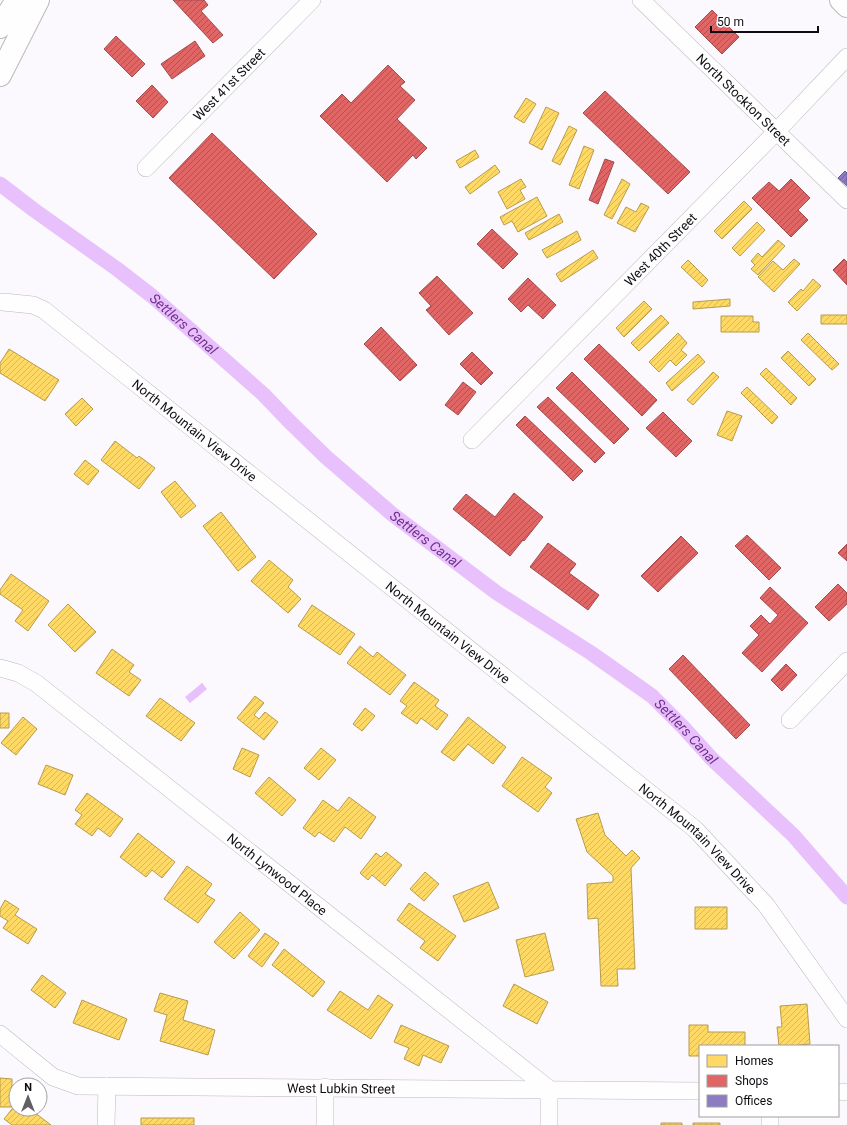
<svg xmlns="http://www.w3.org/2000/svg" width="847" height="1125" font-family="Roboto,sans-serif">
<defs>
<pattern id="water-ripples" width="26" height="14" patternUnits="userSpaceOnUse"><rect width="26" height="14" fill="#e8c0fb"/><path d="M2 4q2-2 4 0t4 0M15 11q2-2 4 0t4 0" fill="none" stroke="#c6a4d6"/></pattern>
<pattern id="homes-hatch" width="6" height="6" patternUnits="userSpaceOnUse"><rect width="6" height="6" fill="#ffd966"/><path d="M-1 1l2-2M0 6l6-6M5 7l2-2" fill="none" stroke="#d9b957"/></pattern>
<pattern id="shops-hatch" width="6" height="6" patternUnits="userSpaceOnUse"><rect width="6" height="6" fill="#e06666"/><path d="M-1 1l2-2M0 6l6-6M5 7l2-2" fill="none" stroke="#b45253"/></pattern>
<pattern id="offices-hatch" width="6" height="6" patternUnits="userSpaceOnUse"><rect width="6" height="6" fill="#8e7cc3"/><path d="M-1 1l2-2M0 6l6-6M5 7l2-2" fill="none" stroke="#72649d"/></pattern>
</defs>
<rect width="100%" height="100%" fill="#fbf9fd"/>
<path fill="url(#water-ripples)" d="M202 683 207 689 190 703 185 697Z"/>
<path fill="url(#homes-hatch)" stroke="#b79c4c" d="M526 98 536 104 524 123 514 117Z
M546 107 559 113 542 150 529 143Z
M569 126 577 130 560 165 552 161Z
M584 146 594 150 579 189 569 185Z
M475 150 479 157 460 168 456 161Z
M495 165 500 172 470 194 465 187Z
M521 179 526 187 520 190 525 199 507 209 498 192Z
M622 179 630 184 612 219 604 215Z
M537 197 547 216 518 232 512 221 504 225 500 217Z
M744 201 752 209 722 239 714 231Z
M641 203 649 207 635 232 617 223 626 207 636 212Z
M559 214 563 222 529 240 525 233Z
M757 222 765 230 740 256 732 248Z
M577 231 581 240 547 258 542 250Z
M778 240 785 246 758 275 751 269 755 265 751 261 758 253 762 257Z
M593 250 598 258 561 282 556 274Z
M794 259 800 264 774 292 758 277 773 261 783 270Z
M688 260 708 280 702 287 681 267Z
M813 279 821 286 797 311 788 302 801 289 803 291Z
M730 299V306L693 309V302Z
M644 301 652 309 624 337 616 328Z
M661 315 669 323 639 351 631 343Z
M821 315H847V324H821Z
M721 316H753V322H759V332H721Z
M678 333 687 343 681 350 687 355 676 366 670 360 659 372 649 362Z
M808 333 839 364 832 370 801 340Z
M9 349 59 380 45 401 0 373V363Z
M788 351 816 379 809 386 781 358Z
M698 354 705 362 672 391 666 383Z
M766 368 797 398 791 405 760 374Z
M713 372 719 377 693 405 687 400Z
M747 387 778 417 772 424 741 393Z
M82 398 93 409 76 426 65 414Z
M727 411 742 416 732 441 717 435Z
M115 441 137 458 139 456 155 468 139 489 101 460Z
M85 460 99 471 88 485 74 474Z
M175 481 196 506 181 518 161 492Z
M221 512 256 557 238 571 203 526Z
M269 560 293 580 288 587 301 599 288 613 251 581Z
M11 574 49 601 28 631 15 621 23 610 0 594V590Z
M68 604 96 632 75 652 48 625Z
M312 605 355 634 340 655 298 626Z
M360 646 373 657 377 652 406 675 390 695 347 663Z
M112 649 134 665 129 672 141 680 129 696 96 673Z
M414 682 439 700 435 706 448 715 437 730 421 718 417 724 401 713 407 706 400 701Z
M255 696 264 703 254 715 259 719 265 712 278 722 264 740 237 718Z
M160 698 195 723 181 741 146 716Z
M365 708 375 716 362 731 353 724Z
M0 713H9V728H0Z
M23 717 37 729 16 755 1 743Z
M468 717 506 747 493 764 468 744 454 761 441 752Z
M242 748 259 755 250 777 233 769Z
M321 748 336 760 319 780 304 768Z
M522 757 552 778 545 787 552 793 538 812 502 786Z
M46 765 73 775 65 795 38 784Z
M269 777 296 800 282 816 255 793Z
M87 793 123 819 110 837 98 828 92 836 75 824 82 815 75 810Z
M349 797 376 817 361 839 345 827 334 842 319 832 315 837 303 828 323 800 338 811Z
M598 813 605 835 626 856 632 850 640 858 631 868 635 969H617L618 986H601L598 918 588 919 587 884 613 882V876L587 852 576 819Z
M138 833 175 862 162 878 152 870 146 877 120 857Z
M386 852 402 865 385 886 372 875 368 880 360 873 376 853 381 857Z
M187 866 212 884 205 894 215 900 198 923 164 899Z
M425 872 439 884 424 901 410 889Z
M488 882 499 908 464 922 453 896Z
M5 900 19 909 15 915 37 929 28 944 3 928 8 921 0 916V909Z
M409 903 456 936 438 961 420 948 425 941 397 920Z
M695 907H727V929H695Z
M240 912 260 930 234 959 214 942Z
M265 933 279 943 262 967 248 956Z
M545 933 554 970 525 977 516 940Z
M284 949 325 982 313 997 272 965Z
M42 975 66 993 55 1008 31 990Z
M514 984 548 1002 537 1024 503 1006Z
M340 991 368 1010 378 995 393 1005 371 1039 327 1010Z
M160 993 188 1001 183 1020 215 1030 208 1055 160 1041 167 1015 154 1011Z
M82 1000 127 1019 119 1040 73 1023Z
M807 1004 810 1044 799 1045V1046H779L777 1027H782L780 1006Z
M401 1025 449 1046 441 1063 423 1055 419 1066 404 1059 409 1048 394 1042Z
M689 1025H708V1032H745V1046H700V1056H689Z
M0 1078 12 1079V1107H0Z
M16 1104V1109H30L51 1125H12L4 1119Z
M141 1118H194V1125H141Z
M661 1123H682V1125H661Z
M693 1123H720V1125H693Z"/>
<path fill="url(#shops-hatch)" stroke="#a14b4c" d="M173 0H204L208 5 201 11 223 35 213 43Z
M712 10 739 37 722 54 695 27Z
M116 36 145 64 132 77 104 49Z
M195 41 205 56 172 79 161 64Z
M388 65 405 82 400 86 415 100 397 119 427 148 416 159 413 155 387 182 320 116 342 94 351 103Z
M152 85 168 102 153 118 136 101Z
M605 91 690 172 668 194 583 113Z
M212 133 317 234 274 279 169 178Z
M605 159 614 162 598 204 589 200Z
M791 179 810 198 798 210 808 220 791 237 752 198 769 182 779 191Z
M492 229 518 254 503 269 477 244Z
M844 259 847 262V285L833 270Z
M437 276 473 313 449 335 426 310 431 306 419 293Z
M528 278 556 305 543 319 528 305 521 312 508 299Z
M381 327 417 365 400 381 364 344Z
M599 344 657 400 642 416 584 359Z
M472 352 493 373 481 385 460 364Z
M572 372 629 429 614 444 556 388Z
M463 382 476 392 458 415 445 405Z
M548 397 605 453 595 463 537 407Z
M663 412 692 441 676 457 646 428Z
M525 416 583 471 573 481 516 425Z
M514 493 543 517 524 541 523 540 510 556 453 509 466 494 495 517Z
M747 535 781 568 769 580 735 546Z
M681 536 698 553 658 592 641 576Z
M548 543 576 564 569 573 599 595 588 610 530 567Z
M847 544V561L838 553Z
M838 584 847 593V604L829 621 815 607Z
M770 587 808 623 762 672 742 653 759 635 750 626 761 615 770 624 778 615 760 598Z
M683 655 750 725 736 739 669 669Z
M786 664 797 675 782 691 771 680Z"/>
<path fill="url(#offices-hatch)" stroke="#685a8e" d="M845 171 847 173V186L838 178Z"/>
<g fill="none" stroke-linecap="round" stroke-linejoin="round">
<path stroke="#e8c0fb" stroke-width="15" id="s1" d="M0 184 34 210 117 269 152 296 263 394 289 421 326 457 392 514 497 593 591 653 652 696 683 727 712 759 793 835 847 897"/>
<g stroke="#bcb9bd" stroke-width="18">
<g id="minor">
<path id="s2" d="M641 0 847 200"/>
<path id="s3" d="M146 168 312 0"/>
<path id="s4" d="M3 302 33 305 44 310 695 829 766 905 847 1019"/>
<path id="s5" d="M472 440 776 132 847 57"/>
<path id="s6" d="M0 668 18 673 36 683 549 1089"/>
<path d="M790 720 847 661"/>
<path id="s7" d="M0 1034 53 1077 78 1086 700 1091"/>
<path d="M838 1092H847"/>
<path d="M106 1125 107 1086"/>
<path d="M325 1125V1087"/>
<path d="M549 1125V1089"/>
<path d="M770 1125V1116"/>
</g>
</g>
<g stroke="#bcb9bd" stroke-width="24">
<path id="primary" d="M841 0 847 6
M0 27 17 0
M0 75 38 0"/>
</g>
<use href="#minor" stroke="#fefeff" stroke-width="17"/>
<use href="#primary" stroke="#fefeff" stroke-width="22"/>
</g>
<g text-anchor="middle" stroke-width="4" stroke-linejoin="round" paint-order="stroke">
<g font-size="13" fill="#0f0c11" stroke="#fff">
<text dy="5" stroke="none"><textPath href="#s3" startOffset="118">West 41st Street</textPath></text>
<text dy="5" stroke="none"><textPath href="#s2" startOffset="143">North Stockton Street</textPath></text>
<text dy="5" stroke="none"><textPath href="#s5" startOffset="268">West 40th Street</textPath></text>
<text dy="5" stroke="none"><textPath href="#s4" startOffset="235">North Mountain View Drive</textPath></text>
<text dy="5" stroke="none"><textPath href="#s4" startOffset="559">North Mountain View Drive</textPath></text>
<text dy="5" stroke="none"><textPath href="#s4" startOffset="883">North Mountain View Drive</textPath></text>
<text dy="5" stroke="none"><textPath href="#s6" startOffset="347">North Lynwood Place</textPath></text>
<text dy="5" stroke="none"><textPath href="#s7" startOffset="358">West Lubkin Street</textPath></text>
</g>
<g font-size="14" font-style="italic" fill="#712f8d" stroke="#fff">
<text dy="5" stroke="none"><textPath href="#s1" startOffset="231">Settlers Canal</textPath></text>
<text dy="5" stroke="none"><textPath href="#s1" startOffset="555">Settlers Canal</textPath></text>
<text dy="5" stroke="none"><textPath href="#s1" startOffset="880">Settlers Canal</textPath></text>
</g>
</g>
<rect x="699" y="1045" width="140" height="72" fill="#ffffff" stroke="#9f9ea0"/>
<rect x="707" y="1055" width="20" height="12" fill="#ffd966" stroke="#9f9ea0"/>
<text x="735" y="1065" font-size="12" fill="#0f0c11">Homes</text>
<rect x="707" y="1075" width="20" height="12" fill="#e06666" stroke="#9f9ea0"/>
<text x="735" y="1085" font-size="12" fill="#0f0c11">Shops</text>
<rect x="707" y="1095" width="20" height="12" fill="#8e7cc3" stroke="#9f9ea0"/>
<text x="735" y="1105" font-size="12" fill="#0f0c11">Offices</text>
<g transform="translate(28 1097)"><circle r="19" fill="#ffffff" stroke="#9f9ea0"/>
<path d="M0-3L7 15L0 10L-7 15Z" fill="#625f64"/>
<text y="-6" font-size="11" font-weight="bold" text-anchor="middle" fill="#0f0c11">N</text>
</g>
<path d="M711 26v6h107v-6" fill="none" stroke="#0f0c11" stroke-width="2"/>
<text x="717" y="26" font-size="12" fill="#0f0c11" stroke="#ffffff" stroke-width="3" paint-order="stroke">50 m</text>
</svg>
